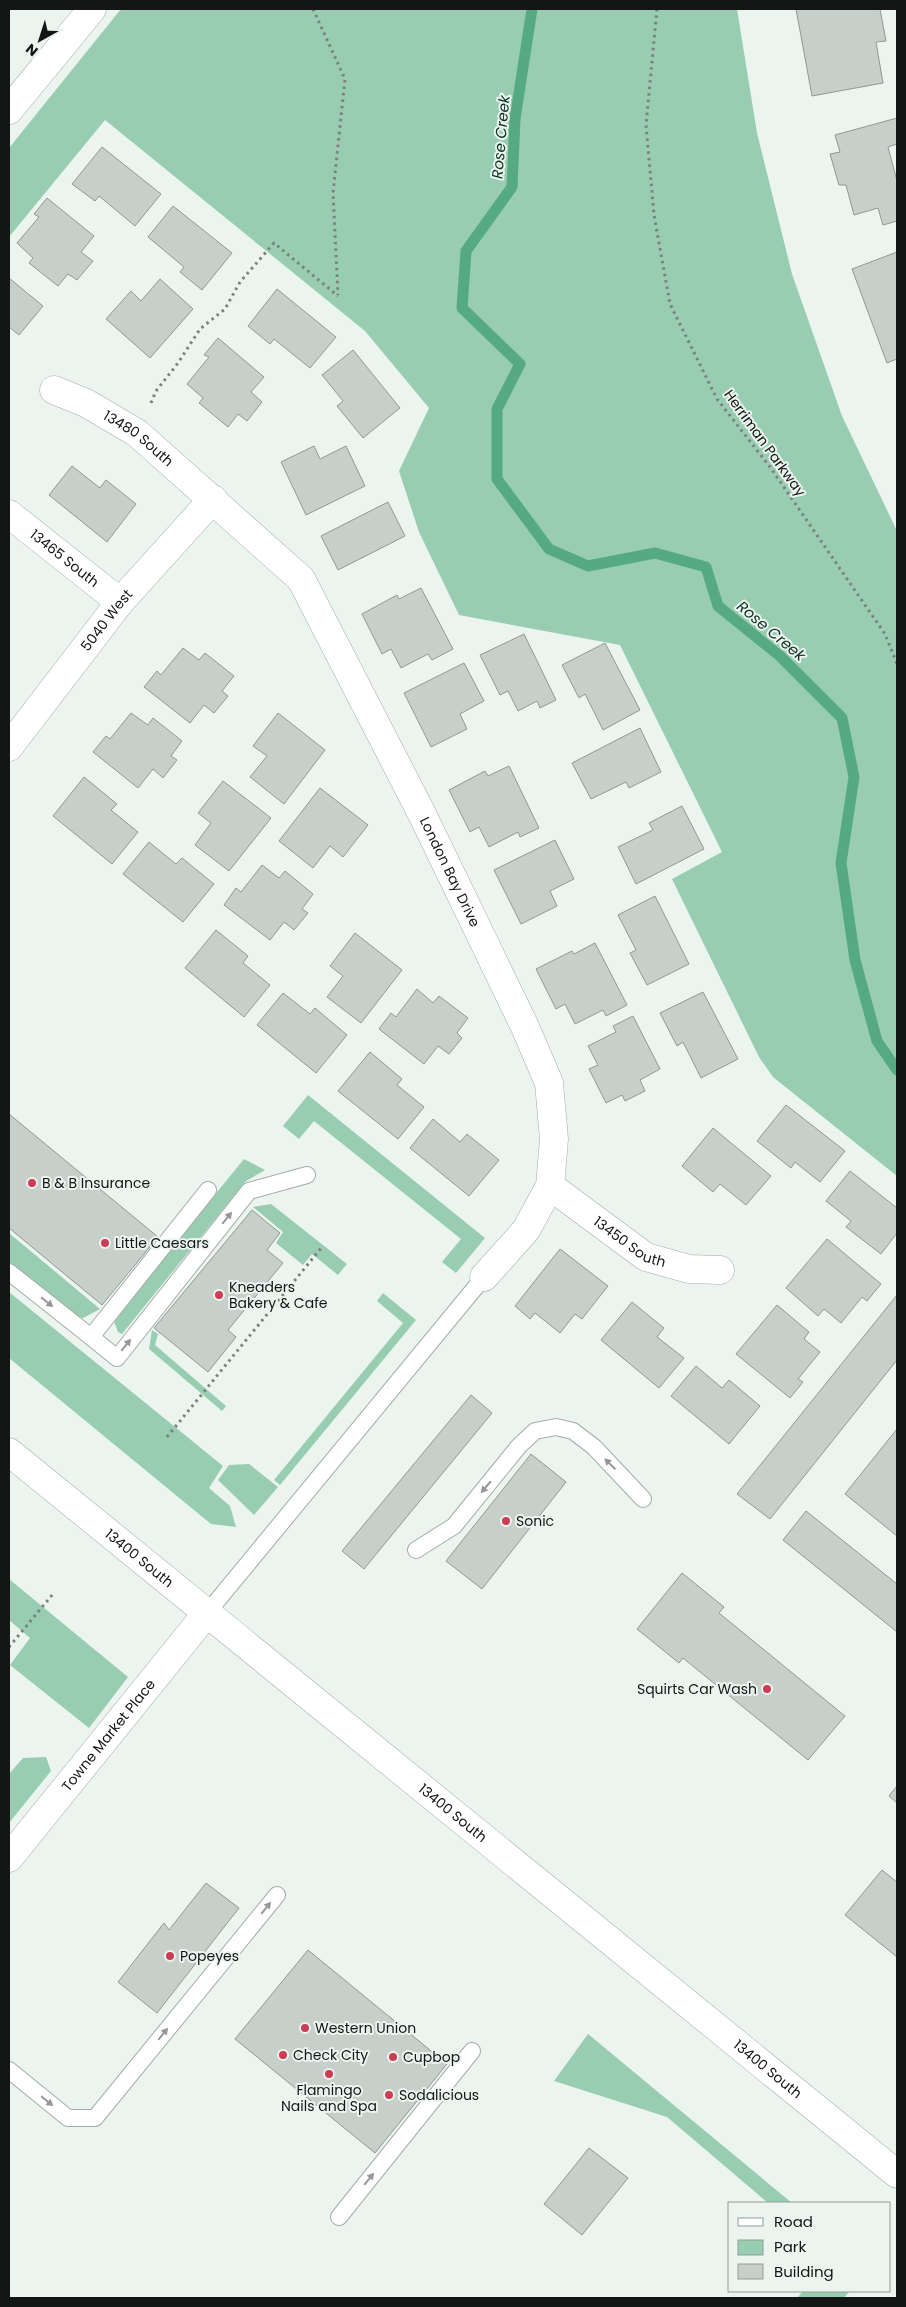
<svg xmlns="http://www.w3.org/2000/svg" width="906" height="2307" font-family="Poppins,sans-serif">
<rect width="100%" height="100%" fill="#ebf4ef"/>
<path fill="#98cdb1" d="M121 9H737L757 133 792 274 842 416 897 531V1176L773 1077 759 1057 672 879 722 852 620 645 459 615 419 532 399 471 429 408 365 331 105 120 9 237V148Z
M308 1095 485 1238 456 1273 442 1262 461 1239 314 1121 299 1139 283 1126Z
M244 1159 265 1170 246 1181 122 1334 118 1332 113 1319Z
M271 1204 347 1264 338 1275 312 1254 303 1265 276 1243 283 1232 253 1207Z
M9 1233 100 1309 83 1318 63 1311 9 1267Z
M9 1292 223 1466 209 1488 230 1506 236 1527 211 1524 9 1358Z
M383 1293 416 1320 280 1485 274 1480 403 1323 377 1301Z
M152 1330 158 1334 155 1345 226 1406 222 1411 149 1349Z
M249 1464 278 1487 254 1515 218 1480 229 1465Z
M9 1579 128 1677 89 1728 10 1665 30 1638 9 1620Z
M46 1757 51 1771 9 1823V1774L23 1758Z
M588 2034 792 2203H768L667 2117 554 2081Z
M803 2291H850L844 2298H797Z"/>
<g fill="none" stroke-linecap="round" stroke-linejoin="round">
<path stroke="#56aa81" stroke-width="11" d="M532 9 515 119 512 187 466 251 462 308 520 364 497 409V479L549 549 588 566 655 553 706 567 718 606 780 656 842 718 854 777 841 863 855 960 877 1041 897 1070"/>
</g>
<path fill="#c6cfca" stroke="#909894" d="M796 9H880L886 41 876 42 883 83 812 96Z
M897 118V144L888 147 897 181V221L883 225 878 208 854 215 846 185H839L830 154 840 152 835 135Z
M102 147 161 194 135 226 99 196 95 201 72 184Z
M47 198 94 236 81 252 93 261 77 280 68 274 58 286 29 263 33 258 17 243 39 217 34 214Z
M173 206 232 253 202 290 180 272 184 267 148 237Z
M897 252V359L887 363 852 269Z
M9 278 43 306 19 335 9 327Z
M160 279 193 309 150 358 106 319 131 291 141 301Z
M277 289 336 337 310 368 274 339 270 344 248 326Z
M218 338 264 377 251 392 262 402 247 421 238 414 228 427 199 403 203 398 187 384 209 357 204 355Z
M353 350 400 408 363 438 337 406 343 401 322 375Z
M314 446 320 459 346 446 365 486 306 515 281 462Z
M72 466 100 488 106 480 136 504 107 542 49 495Z
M388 502 405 536 338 570 321 536Z
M421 588 453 649 432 660 428 654 401 668 391 649 382 654 362 614 397 595 399 599Z
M524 634 556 700 540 708 537 701 518 711 508 691 500 695 480 655Z
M605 643 640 710 603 730 585 694 579 698 562 665Z
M183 648 199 660 205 653 234 676 222 691 228 696 214 713 204 705 190 723 144 687 157 671 161 675Z
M464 663 484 701 460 714 467 729 431 747 404 693Z
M131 713 148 725 153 718 182 741 171 756 177 760 163 778 153 769 138 788 93 752 106 736 110 739Z
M278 713 325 750 284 804 250 777 267 756 253 746Z
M640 728 661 772 629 788 626 782 591 799 572 763Z
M509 766 539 828 520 837 518 832 489 847 479 827 470 832 449 790 485 771 488 776Z
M84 777 117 804 111 810 138 832 112 864 53 816Z
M223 781 271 818 229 871 195 845 211 823 198 813Z
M320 788 368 825 343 857 330 846 313 868 279 841Z
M682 806 704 849 636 884 618 847 653 830 649 823Z
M555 840 574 879 550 891 557 906 521 924 494 870Z
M149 842 176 864 182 858 214 884 183 922 123 874Z
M262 865 279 878 285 871 313 894 302 909 308 913 294 930 284 922 270 940 224 905 236 888 241 892Z
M655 896 689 964 647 985 630 953 636 950 618 915Z
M216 930 248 956 243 963 270 985 244 1017 185 968Z
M355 933 402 970 361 1023 327 997 343 976 330 966Z
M595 943 627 1005 606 1016 603 1010 575 1024 565 1004 556 1009 536 969 572 951 574 954Z
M417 989 433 1003 439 996 468 1018 457 1033 462 1038 449 1054 438 1046 424 1064 379 1029 391 1013 396 1017Z
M703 992 738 1059 701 1078 683 1042 677 1046 660 1013Z
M283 993 310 1014 315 1008 347 1035 316 1073 257 1025Z
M633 1016 660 1069 640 1080 645 1091 625 1101 622 1095 606 1103 589 1069 598 1065 588 1046 616 1032 613 1026Z
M370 1052 402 1079 397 1085 424 1107 398 1139 338 1091Z
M786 1105 845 1151 820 1182 795 1162 791 1168 757 1141Z
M9 1114 158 1237 102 1305 9 1228Z
M433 1119 460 1142 467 1134 499 1160 469 1196 410 1148Z
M713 1128 771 1176 746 1205 720 1184 713 1192 682 1166Z
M850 1171 897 1208V1233L881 1254 846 1227 851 1221 826 1201Z
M252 1210 280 1233 267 1250 283 1263 228 1330 236 1337 208 1372 154 1328Z
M827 1239 881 1284 867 1301 862 1297 841 1323 824 1309 818 1316 786 1288Z
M560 1249 608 1286 582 1319 575 1314 560 1333 535 1313 530 1319 515 1306Z
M897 1295V1360L770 1519 737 1494Z
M632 1302 664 1328 657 1337 684 1358 659 1388 601 1340Z
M777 1305 809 1332 804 1339 820 1352 798 1379 803 1382 790 1398 736 1354Z
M696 1366 722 1388 729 1380 760 1406 729 1444 671 1396Z
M471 1395 492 1413 364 1569 342 1551Z
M897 1429V1536L845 1494Z
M531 1454 566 1482 482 1589 446 1561Z
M806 1511 897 1584V1632L783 1540Z
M682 1573 724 1607 719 1613 845 1716 808 1760 683 1658 679 1663 637 1629Z
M897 1786V1803L889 1796Z
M882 1870 897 1882V1957L845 1915Z
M206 1883 239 1908 157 2013 118 1982 164 1923 169 1930Z
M308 1950 447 2064 375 2153 235 2039Z
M589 2148 628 2178 582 2235 544 2204Z"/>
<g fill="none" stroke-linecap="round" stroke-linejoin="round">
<g stroke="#a4aca8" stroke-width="18">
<path id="lane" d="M9 1272 91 1337 208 1190
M91 1337 117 1358 249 1191 307 1175
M416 1550 454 1526 519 1446 535 1431 556 1427 573 1431 594 1447 643 1499
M207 1613 484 1277
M9 2070 68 2118H95L277 1895
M339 2217 472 2051"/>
</g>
<g stroke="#a4aca8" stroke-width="29">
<g id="street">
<path id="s1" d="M54 390 86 403 137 433 301 579 422 814 525 1027 549 1083 554 1139 550 1186 526 1230 484 1277"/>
<path id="s2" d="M9 514 120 602"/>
<path id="s3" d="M9 747 120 602 213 499"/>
<path id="s4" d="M550 1186 646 1257 689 1269 720 1270"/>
<path id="s5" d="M9 1858 207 1613"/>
</g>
</g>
<g stroke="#a4aca8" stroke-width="29">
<g id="secondary">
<path d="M9 110 92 9"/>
<path id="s6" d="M9 1452 897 2174"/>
</g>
</g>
<path stroke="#7c817e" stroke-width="3" stroke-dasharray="2.5 4" stroke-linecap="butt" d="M313 9 345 79 333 193 338 295
M657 9 646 125 654 215 670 304 717 399 770 467 885 634 897 664
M151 403 156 391 178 363 200 329 225 309 240 282 274 243 338 296
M167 1437 322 1247
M9 1647 53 1594"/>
<use href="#lane" stroke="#fff" stroke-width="16"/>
<use href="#street" stroke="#fff" stroke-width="28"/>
<use href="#secondary" stroke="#fff" stroke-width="28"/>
</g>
<defs><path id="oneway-solid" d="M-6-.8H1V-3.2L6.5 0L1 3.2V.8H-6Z" transform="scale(1.25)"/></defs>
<g fill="#959695">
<use href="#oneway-solid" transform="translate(227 1218) rotate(-51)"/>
<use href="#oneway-solid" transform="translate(47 1302) rotate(38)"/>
<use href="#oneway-solid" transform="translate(126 1345) rotate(-51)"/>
<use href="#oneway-solid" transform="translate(610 1464) rotate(-135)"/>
<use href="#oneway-solid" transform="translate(486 1487) rotate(130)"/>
<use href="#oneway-solid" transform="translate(266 1908) rotate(-51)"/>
<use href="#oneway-solid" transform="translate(163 2034) rotate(-51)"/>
<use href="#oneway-solid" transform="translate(47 2101) rotate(39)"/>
<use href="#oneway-solid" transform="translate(369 2179) rotate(-51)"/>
</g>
<g fill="#cd3c54" stroke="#ebf4ef" stroke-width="2">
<circle cx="32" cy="1183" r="5"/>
<circle cx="105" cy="1243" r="5"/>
<circle cx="219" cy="1295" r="5"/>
<circle cx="506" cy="1521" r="5"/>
<circle cx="767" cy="1689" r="5"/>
<circle cx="170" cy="1956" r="5"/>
<circle cx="305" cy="2028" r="5"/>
<circle cx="283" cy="2055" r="5"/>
<circle cx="393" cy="2057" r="5"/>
<circle cx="329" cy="2074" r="5"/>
<circle cx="389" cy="2095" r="5"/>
</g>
<g text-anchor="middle" stroke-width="4" stroke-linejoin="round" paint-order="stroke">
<g font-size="14" fill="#131614" stroke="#ebf4ef">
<text dy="5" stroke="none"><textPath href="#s1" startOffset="98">13480 South</textPath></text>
<text transform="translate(765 443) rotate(54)" y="5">Herriman Parkway</text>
<text dy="5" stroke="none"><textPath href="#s2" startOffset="71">13465 South</textPath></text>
<text dy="5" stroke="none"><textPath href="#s3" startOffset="160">5040 West</textPath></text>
<text dy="5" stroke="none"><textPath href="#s1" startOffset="642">London Bay Drive</textPath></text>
<text dy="5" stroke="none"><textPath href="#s4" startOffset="98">13450 South</textPath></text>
<text dy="5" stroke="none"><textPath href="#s6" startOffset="168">13400 South</textPath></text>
<text dy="5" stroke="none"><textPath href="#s5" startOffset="158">Towne Market Place</textPath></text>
<text dy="5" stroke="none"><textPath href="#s6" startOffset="572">13400 South</textPath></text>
<text dy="5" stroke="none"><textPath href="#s6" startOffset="978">13400 South</textPath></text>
</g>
<g font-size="14" fill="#131614" stroke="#ebf4ef" text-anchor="start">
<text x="42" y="1188">B &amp; B Insurance</text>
<text x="115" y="1248">Little Caesars</text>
<text x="229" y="1292">Kneaders<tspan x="229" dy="16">Bakery &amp; Cafe</tspan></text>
<text x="516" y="1526">Sonic</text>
<text x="757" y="1694" text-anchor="end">Squirts Car Wash</text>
<text x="180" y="1961">Popeyes</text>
<text x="315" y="2033">Western Union</text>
<text x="293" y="2060">Check City</text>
<text x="403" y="2062">Cupbop</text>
<text x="329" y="2095" text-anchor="middle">Flamingo<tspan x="329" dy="16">Nails and Spa</tspan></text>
<text x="399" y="2100">Sodalicious</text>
</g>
<g font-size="15" font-style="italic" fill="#0a3120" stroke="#ebf4ef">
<text transform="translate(501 137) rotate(-85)" y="5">Rose Creek</text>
<text transform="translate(771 631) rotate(40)" y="5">Rose Creek</text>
</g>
</g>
<rect width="906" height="2307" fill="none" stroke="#131614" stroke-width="20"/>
<rect x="728" y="2202" width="162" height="90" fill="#ebf4ef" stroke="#959b97"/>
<rect x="738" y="2218" width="25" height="8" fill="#ffffff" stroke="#959b97"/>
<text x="774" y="2227" font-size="15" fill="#131614">Road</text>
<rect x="738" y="2240" width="25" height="15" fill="#98cdb1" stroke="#959b97"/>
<text x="774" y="2252" font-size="15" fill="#131614">Park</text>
<rect x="738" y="2264" width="25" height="15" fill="#c6cfca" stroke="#959b97"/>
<text x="774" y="2277" font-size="15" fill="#131614">Building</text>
<g transform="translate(40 40) rotate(219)" stroke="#ebf4ef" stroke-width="4" paint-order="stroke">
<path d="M0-4L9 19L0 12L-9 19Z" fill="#131614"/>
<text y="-8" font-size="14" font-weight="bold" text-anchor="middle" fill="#131614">N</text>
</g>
</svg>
